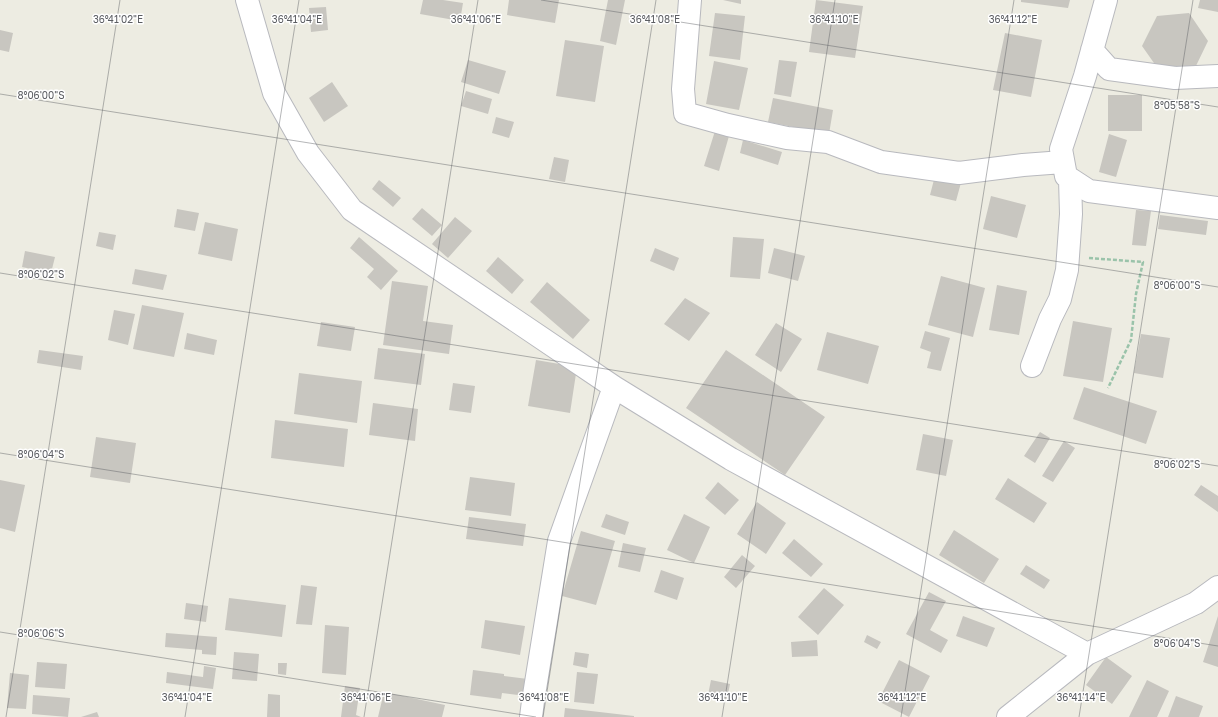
<svg xmlns="http://www.w3.org/2000/svg" width="1218" height="717" font-family="'Golos Text',sans-serif">
<rect width="100%" height="100%" fill="#edece2"/>
<path fill="#c8c6c0" d="M423 0H443L463 3 460 21 420 14Z
M509 0H559L555 23 507 15Z
M608 0H625L616 45 600 41Z
M723 0H741V4Z
M816 0 863 6 855 58 809 52Z
M1021 0H1070L1068 8 1021 2Z
M1200 0H1218V12L1198 8Z
M326 7 328 30 311 32 309 8Z
M715 13 745 16 740 60 709 56Z
M1189 13 1208 41 1194 70 1161 73 1142 46 1157 16Z
M0 30 13 33 9 52 0 50Z
M1005 33 1042 40 1031 97 993 90Z
M565 40 604 46 595 102 556 96Z
M468 60 506 71 499 94 461 82Z
M779 60 797 62 791 97 774 94Z
M714 61 748 68 739 110 706 104Z
M332 82 348 106 324 122 309 98Z
M466 91 492 99 488 114 461 106Z
M1108 95H1142V131H1108Z
M773 98 833 110 829 134 768 122Z
M496 117 514 122 509 138 492 133Z
M715 131 729 136 719 171 704 166Z
M1109 134 1127 140 1116 177 1099 172Z
M743 140 782 152 778 165 740 153Z
M554 157 569 160 565 182 549 179Z
M936 172 962 179 956 201 930 195Z
M379 180 401 198 393 207 372 189Z
M991 196 1026 205 1017 238 983 229Z
M422 208 442 225 432 236 412 219Z
M177 209 199 213 195 231 174 227Z
M1136 210 1151 211 1146 246 1132 245Z
M1160 215 1208 221 1206 235 1158 229Z
M455 217 472 231 448 258 432 244Z
M205 222 238 229 232 261 198 254Z
M99 232 116 235 113 250 96 246Z
M359 237 398 271 381 290 367 277 374 269 350 248Z
M733 237 764 239 760 279 730 277Z
M655 248 679 258 674 271 650 261Z
M774 248 805 256 798 281 768 273Z
M25 251 55 257 51 273 22 267Z
M498 257 524 280 512 294 486 271Z
M135 269 167 275 163 290 132 284Z
M941 276 985 288 973 337 928 325Z
M392 281 428 286 423 321 453 325 449 354 383 345Z
M547 282 590 320 573 339 530 302Z
M997 285 1027 291 1019 335 989 330Z
M685 298 710 313 689 341 664 324Z
M142 305 184 313 174 357 133 349Z
M114 310 135 314 128 345 108 340Z
M1073 321 1112 328 1103 382 1063 376Z
M321 322 355 327 351 351 317 346Z
M776 323 802 339 781 372 755 355Z
M925 331 950 338 941 371 927 368 931 352 920 348Z
M827 332 879 346 868 384 817 370Z
M187 333 217 340 214 355 184 349Z
M1141 334 1170 338 1163 378 1134 373Z
M378 348 425 354 421 385 374 379Z
M39 350 83 356 81 370 37 363Z
M726 350 825 417 785 475 686 408Z
M536 360 577 367 570 413 528 406Z
M299 373 362 381 357 423 294 414Z
M453 383 475 386 471 413 449 410Z
M1084 387 1157 411 1146 444 1073 419Z
M373 403 418 409 415 441 369 435Z
M275 420 348 429 344 467 271 458Z
M1040 432 1050 438 1035 463 1024 456Z
M923 434 953 440 946 476 916 470Z
M96 437 136 443 130 483 90 477Z
M1064 441 1075 448 1053 482 1042 476Z
M470 477 515 483 511 516 465 510Z
M1008 478 1047 503 1034 523 995 499Z
M0 480 25 485 15 532 0 528Z
M718 482 739 500 725 515 705 498Z
M1201 485 1218 496V512L1194 495Z
M757 502 786 523 766 554 737 534Z
M606 514 629 522 625 535 601 527Z
M684 514 710 527 694 563 667 550Z
M469 517 526 524 523 546 466 539Z
M954 530 999 559 984 583 939 555Z
M581 531 615 541 596 605 562 596Z
M794 539 823 564 811 577 782 553Z
M623 543 646 548 640 572 618 567Z
M742 555 755 566 736 588 724 577Z
M1026 565 1050 580 1044 589 1020 574Z
M661 570 684 578 677 600 654 592Z
M301 585 317 587 312 625 296 624Z
M824 588 844 605 818 635 798 617Z
M929 592 946 601 930 630 948 640 941 653 906 634Z
M229 598 286 605 282 637 225 630Z
M186 603 208 606 206 622 184 619Z
M963 616 995 628 987 647 956 636Z
M1218 616V667L1203 662Z
M485 620 525 626 520 655 481 648Z
M325 625 349 627 346 675 322 673Z
M166 633 217 637 216 655 202 654V650L165 647Z
M867 635 881 642 877 649 864 642Z
M817 640 818 656 792 657 791 642Z
M234 652 259 654 257 681 232 679Z
M575 652 589 654 587 668 573 665Z
M1106 657 1132 676 1112 704 1086 685Z
M899 660 930 676 909 717 878 701Z
M37 662 67 664 65 689 35 687Z
M278 663H287L286 675 278 674Z
M204 666 216 668 213 689 166 683 167 672 203 677Z
M473 670 504 674V676L528 679 526 696 502 693 501 699 470 695Z
M577 672 598 674 594 704 574 702Z
M10 673 29 675 26 709 7 708Z
M711 680 730 684 727 699 708 695Z
M1147 680 1169 691 1157 717H1129Z
M345 686 360 688 356 715 361 717H341Z
M384 692 445 705 442 717H378Z
M268 694 280 695V717H267Z
M33 695 70 698 68 717 32 714Z
M1176 696 1203 706 1199 717H1168Z
M565 708 634 716V717H564Z
M97 712 99 717H81Z"/>
<g fill="none" stroke-linecap="round" stroke-linejoin="round">
<g stroke="#b8b9be" stroke-width="24">
<path id="minor" d="M247 0 274 93 308 153 352 210 614 387 731 459 1087 654 1196 603 1218 587
M690 0 683 89 685 113 728 125 787 138 828 142 881 162 959 173 1023 165 1063 162
M1106 0 1085 76 1061 149 1066 176 1089 191 1218 208
M1092 50 1109 69 1175 78 1218 76
M1032 366 1050 319 1060 299 1067 270 1071 214 1070 179
M531 717 533 701 559 541 614 387
M1008 717 1087 654"/>
</g>
<path stroke="#9ac3aa" stroke-width="2.5" stroke-dasharray="4 2" stroke-linecap="butt" d="M1089 258 1143 262 1136 294 1131 340 1108 388"/>
<use href="#minor" stroke="#fff" stroke-width="22"/>
</g>
<path fill="none" stroke="#5b5d62" stroke-width="1" stroke-opacity="0.45" d="M541 0 1218 107M0 94 1218 287M0 273 1218 466M0 453 1218 646M0 632 536 717M6 717 120 0M185 717 299 0M364 717 478 0M543 717 656 0M722 717 835 0M901 717 1014 0M1079 717 1193 0"/>
<g font-size="10" text-anchor="middle" fill="#5b5d62" stroke="#fff" stroke-width="3" stroke-linejoin="round" paint-order="stroke">
<text x="118" y="23">36°41'02"E</text>
<text x="297" y="23">36°41'04"E</text>
<text x="476" y="23">36°41'06"E</text>
<text x="655" y="23">36°41'08"E</text>
<text x="834" y="23">36°41'10"E</text>
<text x="1013" y="23">36°41'12"E</text>
<text x="41" y="99">8°06'00"S</text>
<text x="1177" y="109">8°05'58"S</text>
<text x="41" y="278">8°06'02"S</text>
<text x="1177" y="289">8°06'00"S</text>
<text x="41" y="458">8°06'04"S</text>
<text x="1177" y="468">8°06'02"S</text>
<text x="41" y="637">8°06'06"S</text>
<text x="1177" y="647">8°06'04"S</text>
<text x="187" y="701">36°41'04"E</text>
<text x="366" y="701">36°41'06"E</text>
<text x="544" y="701">36°41'08"E</text>
<text x="723" y="701">36°41'10"E</text>
<text x="902" y="701">36°41'12"E</text>
<text x="1081" y="701">36°41'14"E</text>
</g>
</svg>
